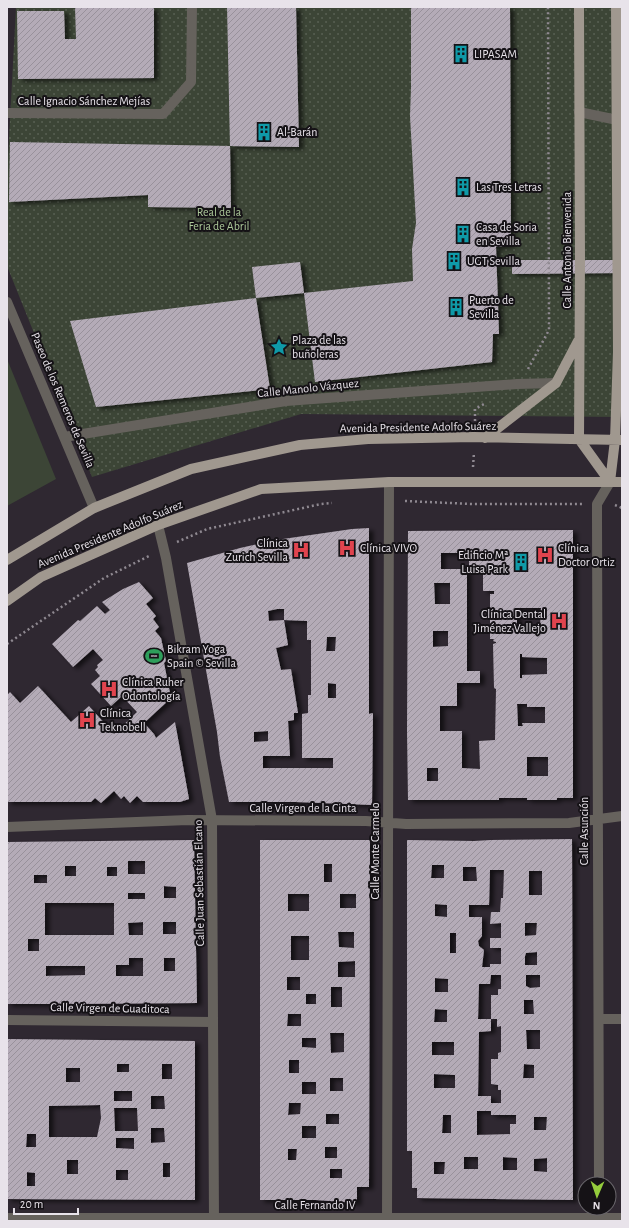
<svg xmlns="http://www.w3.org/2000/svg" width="629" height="1228" font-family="'Alegreya Sans',sans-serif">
<defs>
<pattern id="park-dots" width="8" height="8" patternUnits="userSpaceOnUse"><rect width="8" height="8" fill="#3c4536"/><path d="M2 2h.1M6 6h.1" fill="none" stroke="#586053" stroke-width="1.8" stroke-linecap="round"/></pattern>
<pattern id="building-hatch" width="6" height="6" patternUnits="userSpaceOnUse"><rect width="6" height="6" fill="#b4abb7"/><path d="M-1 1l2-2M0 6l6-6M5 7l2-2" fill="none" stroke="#98919b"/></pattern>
<filter id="shadow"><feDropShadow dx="4.5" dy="2.5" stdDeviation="2" flood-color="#0009"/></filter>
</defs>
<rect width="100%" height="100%" fill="#2f2831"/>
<path fill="#3c4536" d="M7 359 56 479 7 506Z"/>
<path fill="url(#park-dots)" d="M16 7H622V417L301 414 92 477 7 266V176Z"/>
<path fill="url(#building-hatch)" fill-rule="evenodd" filter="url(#shadow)" d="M75 7H154V78L18 79 17 11H64L65 39H76Z
M227 7H296L299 147 230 146Z
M411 7H510L511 245 496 247 499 334H493L492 362 315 382 304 293 413 281 412 249 416 223 410 116 411 88Z
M10 142 230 146 231 208 148 207V195L9 202Z
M512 260H622V273L512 274Z
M300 262 304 293 256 298 252 267Z
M256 298 270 389 96 407 70 321Z
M369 528V714L373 713 372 805 296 802H229L220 757 217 732 187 563 240 548 276 540 352 529ZM277 609H284V620L307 621V640H311V695H308V713L302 714V758H333V768H263V756H290L288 721 294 720V713H298L291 669 281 670 276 648 288 645 284 620 269 621 268 611ZM327 637H336L335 651H326ZM328 683 336 684V698H328ZM268 731V741L254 742V732Z
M573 530V798H557V800H527V798H499V800H408L407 731 408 531ZM441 553H463L469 556V569H483V591H494V594H490V639H494L493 641 496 642V643L493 644 494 688 496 689 495 740 479 741 480 769 462 768V731H440V706H457V683H480V671H467V569H441ZM434 583H450V604H435ZM517 608H541L540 627H517ZM433 631H448V646L433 647ZM520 654H522V657L547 658V674L522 675V678H520ZM517 704H527V707H545V723H522L523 726H518ZM527 757H548V776H527ZM427 768H438V781H427Z
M139 582 153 598 146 604 156 616 153 619 159 627 155 631 161 638 166 661 164 663 171 698 144 723 154 734 156 738 175 722 189 799 180 802H143L137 796 130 803 124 796 121 799 114 791 101 803 95 798 91 802H7V695L10 692 20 703 38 686 71 722 89 706 114 734 137 712 122 696 111 706 91 684 100 676 95 670 98 667 97 665 103 660 93 649 73 667 52 644 78 620 80 621 97 606 105 614 110 610 102 602 123 589Z
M572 839 573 1200 417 1198V1188H412V1151H407V840L474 841 491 840ZM432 865H444V878H431ZM463 867H476L477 881H463ZM490 870H504L503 898H501L500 912H491L490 924 501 923V938H490V948H501V964H490V967H482L484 950 479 946 478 941 482 936V917H469V905H489ZM529 871H542V895H529ZM435 904 447 905V917L435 916ZM525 923H537L536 935 525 936ZM450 933H456V953H450ZM537 952V965H525V956L526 953ZM491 975H501V989H498V995H491V1019H497V1027L501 1026V1052L498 1053V1059H491V1084L498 1085V1090H501V1103H491V1096H478L479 1032 491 1031V1019H478L479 984H490ZM526 975H540V987L530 988 526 986ZM435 978 448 979V992H435ZM524 1000H533L534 1014H524ZM435 1009 447 1010V1022H434ZM526 1030H540V1049H527ZM432 1042H454V1055H432ZM524 1064 534 1065V1078H523ZM434 1074 455 1075V1088H434ZM477 1111H491V1115H516V1124H510V1134L477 1135ZM443 1115H451V1133H442ZM534 1117H547L546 1130H534ZM464 1157H478V1169H464ZM503 1157 517 1158V1170H503ZM547 1158V1172L534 1171V1159ZM434 1162H445L444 1174H434Z
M194 840 197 1003 69 1004H7V842ZM128 861H145V874H128ZM65 866H76V876H65ZM107 867H117V876H107ZM34 875H47V883H34ZM164 886 176 887V898H164ZM128 893H145V899H128ZM45 903H114V935H45ZM143 922V935H129L128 923ZM163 922H176V934H163ZM28 939H39V951H28ZM129 958H143V976H116V965H129ZM164 958H175V971H164ZM46 966H85V975L46 976Z
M260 840H370L369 1187H357V1203L316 1200H260ZM324 864H332V882H324ZM288 894H309V911H288ZM340 894H356V908H340ZM338 932H354V948L339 947ZM291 936H309V960H291ZM355 961V977H338V962ZM287 977H300V990H287ZM331 987H342V1007H331ZM306 994H316V1004H306ZM288 1014H301V1026H287ZM330 1033H344V1052L331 1053ZM302 1038H316V1048L302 1047ZM289 1060H299V1073H289ZM330 1078H343V1091H330ZM302 1082H316V1094H302ZM289 1103H301L300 1114 288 1115ZM326 1114H339V1124H326ZM302 1126H316V1138H302ZM325 1147H337V1158H325ZM288 1149H297L296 1160H288ZM330 1169H342V1178H330Z
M7 1039 195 1041V1200L7 1199ZM117 1064H129V1072H117ZM162 1064H172V1079H162ZM66 1068H80V1082H66ZM114 1091H132V1101H114ZM151 1096H164L165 1109H151ZM100 1105 101 1118 97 1137H49V1106ZM114 1108H137L138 1131H115ZM151 1128H164L165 1142 151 1143ZM27 1134H36V1147H26ZM116 1138H134V1149L116 1148ZM67 1160H78V1174H67ZM163 1163H170V1177H163ZM116 1170H128V1180H116ZM27 1172 35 1173V1186H27Z"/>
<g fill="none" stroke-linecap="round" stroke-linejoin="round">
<path stroke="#8f8991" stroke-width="2.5" stroke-dasharray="2 3" stroke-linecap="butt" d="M528 369 549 330 548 7
M475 421V409L486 403
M473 467 474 452
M405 501 472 504H582
M615 505 622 508
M177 542 207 529 321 504 332 503
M7 644 104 578 149 556"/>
<path stroke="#66625d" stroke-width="10" d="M579 112 622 121
M7 113 163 114 191 82 192 7
M7 302 94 508
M64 437 286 401 517 384 556 383
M158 525 166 558 212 820 214 1221
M7 827 188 820 366 821 406 824 569 823 622 816
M599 1019H622
M7 1020 213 1022
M599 1184 597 519V504L610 482
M7 1218H622
M387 1221 389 482"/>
<path stroke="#a0988f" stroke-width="10" d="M579 7 580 260 579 439 610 482
M485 438 556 383 578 341
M610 482 615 440 618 352 616 7
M7 560 94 508 191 469 300 445 368 439 474 437 622 440
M7 601 41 577 158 525 261 489 389 482H622"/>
</g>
<defs>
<g id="building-bare" transform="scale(1.38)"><path d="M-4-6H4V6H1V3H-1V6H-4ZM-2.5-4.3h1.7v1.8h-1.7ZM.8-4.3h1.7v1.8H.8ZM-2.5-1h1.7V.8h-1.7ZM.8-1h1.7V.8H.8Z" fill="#0f9aa8" stroke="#151216" stroke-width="2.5" paint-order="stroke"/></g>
<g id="sight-bare" transform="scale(1.38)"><path d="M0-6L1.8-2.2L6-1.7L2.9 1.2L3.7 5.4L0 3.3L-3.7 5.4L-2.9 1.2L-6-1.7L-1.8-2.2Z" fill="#0f9aa8" stroke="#151216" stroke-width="2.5" paint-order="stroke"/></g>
<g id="hospital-bare" transform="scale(1.38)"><path d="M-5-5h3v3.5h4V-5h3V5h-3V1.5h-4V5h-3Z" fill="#e0444e" stroke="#151216" stroke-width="2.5" paint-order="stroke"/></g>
<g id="stadium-bare" transform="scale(1.38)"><path d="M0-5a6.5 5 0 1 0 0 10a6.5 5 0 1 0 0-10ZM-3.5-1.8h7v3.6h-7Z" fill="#2e9e5b" stroke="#151216" stroke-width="2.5" paint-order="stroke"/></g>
</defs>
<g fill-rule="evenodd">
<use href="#building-bare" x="461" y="54"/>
<use href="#building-bare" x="264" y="132"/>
<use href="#building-bare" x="463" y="187"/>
<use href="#building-bare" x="463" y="234"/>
<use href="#building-bare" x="454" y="261"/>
<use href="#building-bare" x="456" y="307"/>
<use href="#sight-bare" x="279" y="347"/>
<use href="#hospital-bare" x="347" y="548"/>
<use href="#hospital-bare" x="301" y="550"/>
<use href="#hospital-bare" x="545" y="555"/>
<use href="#building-bare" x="521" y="562"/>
<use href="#hospital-bare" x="559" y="621"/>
<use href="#stadium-bare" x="154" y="656"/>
<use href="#hospital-bare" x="109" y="689"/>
<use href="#hospital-bare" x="87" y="720"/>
</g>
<g text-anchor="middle" stroke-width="4" stroke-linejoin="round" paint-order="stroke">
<g font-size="12" fill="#e8e3ea" stroke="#151216" text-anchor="start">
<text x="474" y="58">LIPASAM</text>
<text x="277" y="136">Al-Barán</text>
<text x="476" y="191">Las Tres Letras</text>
<text x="476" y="231">Casa de Soria<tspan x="476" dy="14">en Sevilla</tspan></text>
<text x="467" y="265">UGT Sevilla</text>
<text x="469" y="304">Puerto de<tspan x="469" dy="14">Sevilla</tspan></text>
<text x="292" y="344">Plaza de las<tspan x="292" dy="14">buñoleras</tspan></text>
<text x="288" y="547" text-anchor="end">Clínica<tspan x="288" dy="14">Zurich Sevilla</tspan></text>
<text x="360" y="552">Clínica VIVO</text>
<text x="558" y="552">Clínica<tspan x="558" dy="14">Doctor Ortiz</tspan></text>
<text x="508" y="559" text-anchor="end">Edificio Mª<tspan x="508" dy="14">Luisa Park</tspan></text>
<text x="546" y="618" text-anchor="end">Clínica Dental<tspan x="546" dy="14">Jiménez Vallejo</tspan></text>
<text x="167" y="653">Bikram Yoga<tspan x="167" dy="14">Spain © Sevilla</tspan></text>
<text x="122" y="686">Clínica Ruher<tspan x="122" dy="14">Odontología</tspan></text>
<text x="100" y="717">Clínica<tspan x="100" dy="14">Teknobell</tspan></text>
</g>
<g font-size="12" fill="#e8e3ea" stroke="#151216">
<text x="84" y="105">Calle Ignacio Sánchez Mejías</text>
<text transform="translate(567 250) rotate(-90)" y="4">Calle Antonio Bienvenida</text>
<text transform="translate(308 388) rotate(-6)" y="4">Calle Manolo Vázquez</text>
<text transform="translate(63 400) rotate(67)" y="4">Paseo de los Remeros de Sevilla</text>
<text transform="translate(418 427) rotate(-1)" y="4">Avenida Presidente Adolfo Suárez</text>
<text transform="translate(110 534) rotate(-23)" y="4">Avenida Presidente Adolfo Suárez</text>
<text x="303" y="812">Calle Virgen de la Cinta</text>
<text transform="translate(584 831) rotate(-90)" y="4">Calle Asunción</text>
<text transform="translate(375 851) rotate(-90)" y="4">Calle Monte Carmelo</text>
<text transform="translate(199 883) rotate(-91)" y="4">Calle Juan Sebastián Elcano</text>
<text transform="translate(110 1008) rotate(1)" y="4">Calle Virgen de Guaditoca</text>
<text x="315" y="1209">Calle Fernando IV</text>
</g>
<g font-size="12" fill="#acc899" stroke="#151216">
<text x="219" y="216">Real de la<tspan x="219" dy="14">Feria de Abril</tspan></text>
</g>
</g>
<rect width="629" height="1228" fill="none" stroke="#e8e3ea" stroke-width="16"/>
<g transform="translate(597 1196) rotate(182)"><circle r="19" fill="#151216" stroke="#69666b"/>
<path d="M0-3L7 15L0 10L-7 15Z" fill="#94cc3c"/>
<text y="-6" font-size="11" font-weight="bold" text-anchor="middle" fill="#e8e3ea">N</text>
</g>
<path d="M14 1208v6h64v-6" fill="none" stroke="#e8e3ea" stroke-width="2"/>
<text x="20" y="1208" font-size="12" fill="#e8e3ea" stroke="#151216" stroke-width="3" paint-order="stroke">20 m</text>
</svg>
